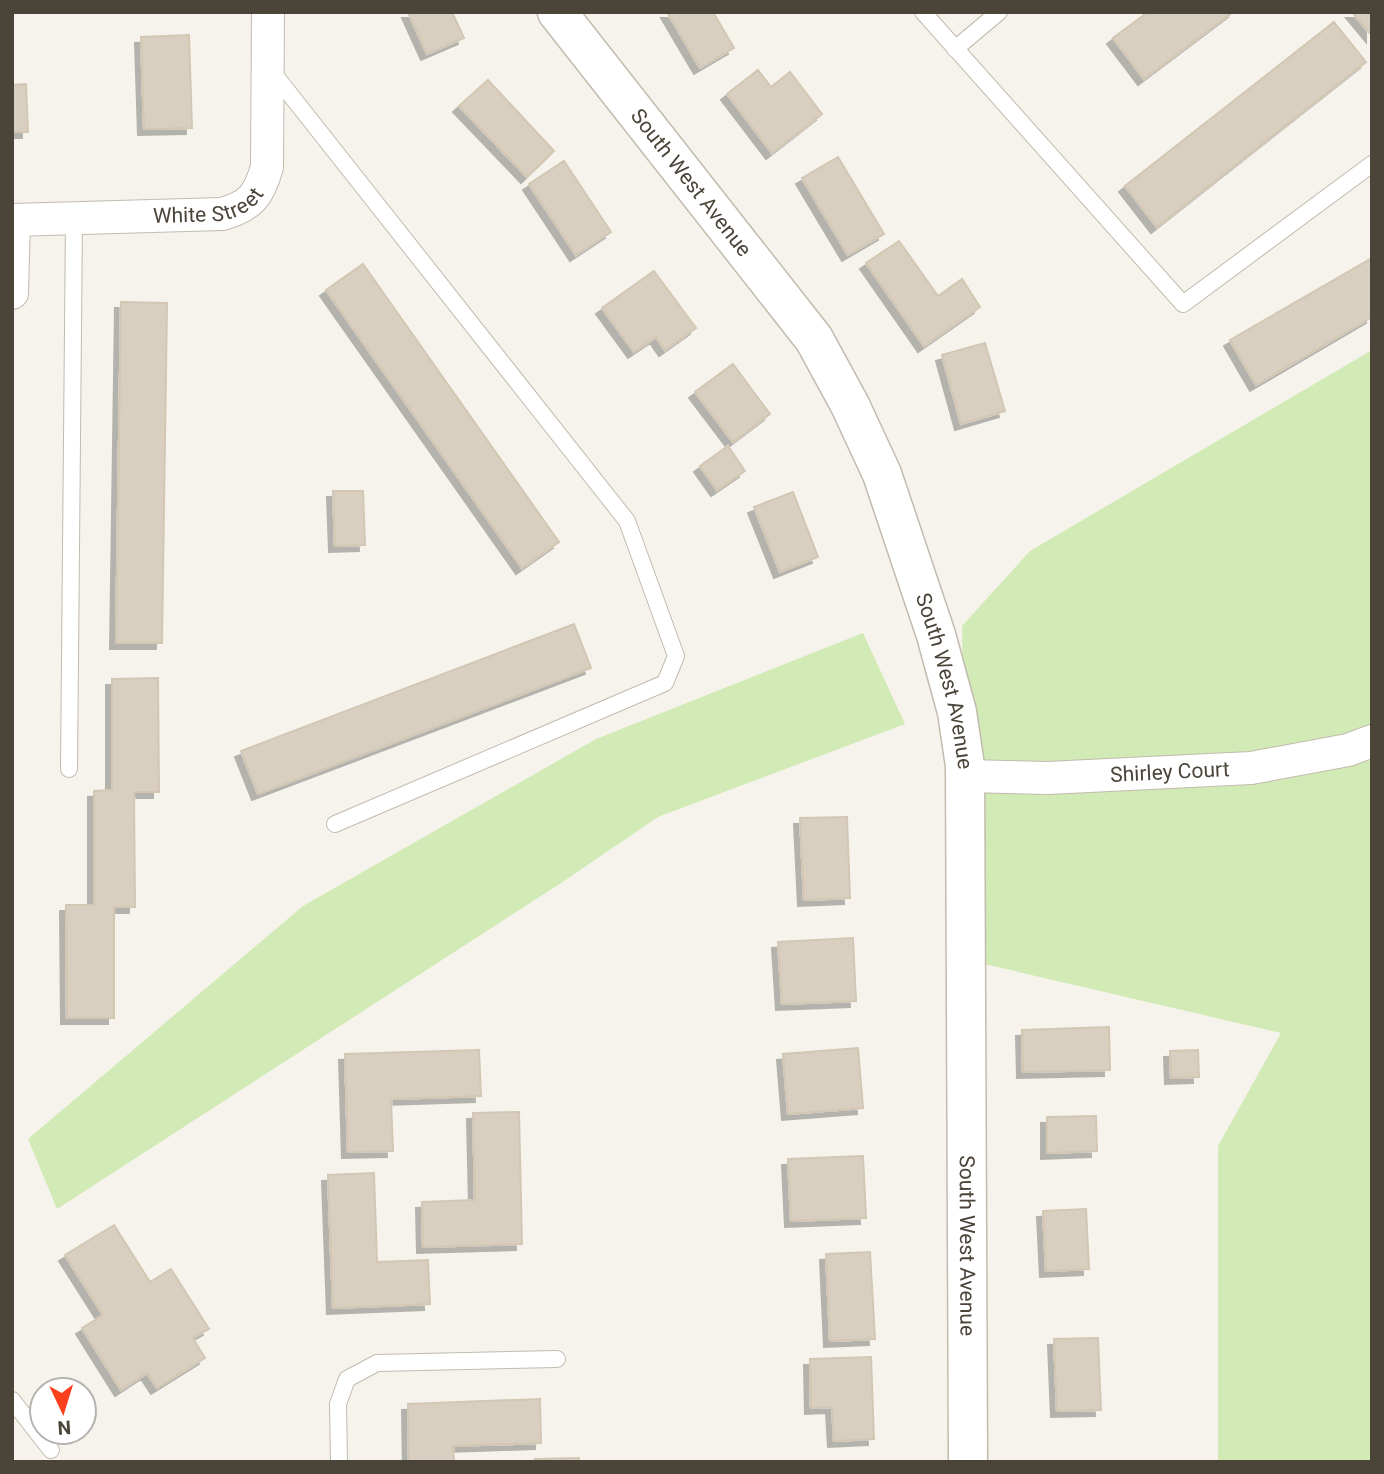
<svg xmlns="http://www.w3.org/2000/svg" width="1384" height="1474" font-family="Roboto,sans-serif">
<defs>
<filter id="shadow"><feDropShadow dx="-6" dy="6" stdDeviation="0" flood-color="#0004"/></filter>
</defs>
<rect width="100%" height="100%" fill="#f6f3ec"/>
<path fill="#d2eab5" d="M1372 350V1462H1218V1146L1281 1033 967 960 962 626 1030 551Z
M863 633 905 724 658 817 561 883 57 1209 28 1139 303 906 596 739Z"/>
<path fill="#d8cfc1" stroke="#d3c7b4" stroke-width="2" filter="url(#shadow)" d="M408 12H452L464 38 427 54Z
M667 12H713L734 48 700 68Z
M1148 12H1233L1144 79 1113 38Z
M1352 12H1372V36Z
M1334 22 1366 62 1157 227 1125 186Z
M189 35 192 128 144 129 141 37Z
M758 70 771 87 790 72 822 114 772 153 727 94Z
M488 80 554 151 527 177 459 106Z
M26 84 28 132H12V85Z
M838 157 884 234 848 255 802 178Z
M564 161 611 232 576 255 529 184Z
M899 241 938 296 962 279 980 307 924 346 866 263Z
M1372 258V317L1256 385 1230 340Z
M363 264 559 542 522 568 326 290Z
M654 271 696 328 665 350 656 337 634 352 602 308Z
M121 302 167 303 162 643H116Z
M985 343 1005 411 961 424 942 355Z
M733 364 770 414 733 442 695 392Z
M728 446 745 471 717 490 700 466Z
M333 491H363L365 545 335 546Z
M793 492 818 557 780 572 754 507Z
M574 624 591 668 258 794 241 751Z
M158 678 159 792H134L135 907H114V1018H67L66 905H94V791L112 790V679Z
M847 817 850 898 804 900 800 818Z
M853 938 856 1001 782 1004 778 942Z
M1109 1027 1110 1070 1023 1072 1022 1030Z
M858 1048 863 1108 788 1114 783 1054Z
M479 1050 481 1096 391 1099 393 1151 348 1152 345 1054Z
M1198 1050 1199 1077 1171 1078 1170 1051Z
M519 1112 522 1244 423 1247 422 1202 475 1200 473 1113Z
M1096 1116 1097 1151 1047 1153V1117Z
M863 1156 866 1218 791 1221 788 1159Z
M374 1173 377 1262 428 1260 430 1304 333 1308 328 1175Z
M1086 1209 1089 1269 1046 1271 1043 1211Z
M114 1225 150 1282 171 1269 209 1329 193 1338 205 1358 157 1388 147 1373 121 1390 82 1328 103 1315 65 1255Z
M870 1252 875 1339 830 1341 826 1254Z
M1098 1338 1101 1410 1057 1411 1054 1339Z
M871 1357 874 1439 834 1441 832 1407 811 1408 810 1359Z
M540 1399 541 1443 453 1446 454 1462H409L408 1404Z
M579 1458V1462H535V1459Z"/>
<g fill="none" stroke-linecap="round" stroke-linejoin="round">
<g stroke="#c2bbae" stroke-width="18">
<path id="service" d="M923 12 1183 304 1372 164
M955 49 999 12
M270 69 627 521 676 656 665 683 335 824
M69 769 74 219
M12 1400 51 1450
M339 1462 338 1404 347 1379 377 1363 557 1359"/>
</g>
<g stroke="#c2bbae" stroke-width="34">
<g id="minor">
<path id="s1" d="M12 220 222 214C251 206 259 195 267 167L268 12"/>
<path d="M12 293 14 220"/>
<path id="s2" d="M965 776 1048 778 1251 768 1348 750 1372 741"/>
</g>
</g>
<g stroke="#c2bbae" stroke-width="41">
<g id="tertiary">
<path id="s3" d="M557 12 814 339 850 405 882 474 936 635 957 712 965 766 968 1462"/>
</g>
</g>
<use href="#service" stroke="#fff" stroke-width="16"/>
<use href="#minor" stroke="#fff" stroke-width="32"/>
<use href="#tertiary" stroke="#fff" stroke-width="38"/>
</g>
<g text-anchor="middle" stroke-width="5" stroke-linejoin="round" paint-order="stroke">
<g font-size="21" fill="#4b4439" stroke="#fff">
<text dy="7" stroke="none"><textPath href="#s3" startOffset="217">South West Avenue</textPath></text>
<text dy="7" stroke="none"><textPath href="#s1" startOffset="198">White Street</textPath></text>
<text dy="7" stroke="none"><textPath href="#s3" startOffset="784">South West Avenue</textPath></text>
<text dy="7" stroke="none"><textPath href="#s2" startOffset="205">Shirley Court</textPath></text>
<text dy="7" stroke="none"><textPath href="#s3" startOffset="1351">South West Avenue</textPath></text>
</g>
</g>
<rect width="1384" height="1474" fill="none" stroke="#4b4439" stroke-width="28"/>
<g transform="translate(63 1411) rotate(176)"><circle r="33" fill="#ffffff" stroke="#b7b4b0" stroke-width="2"/>
<path d="M0-5L12 26L0 18L-12 26Z" fill="#fc3f1d"/>
<text y="-10" font-size="19" font-weight="bold" text-anchor="middle" fill="#4b4439">N</text>
</g>
</svg>
